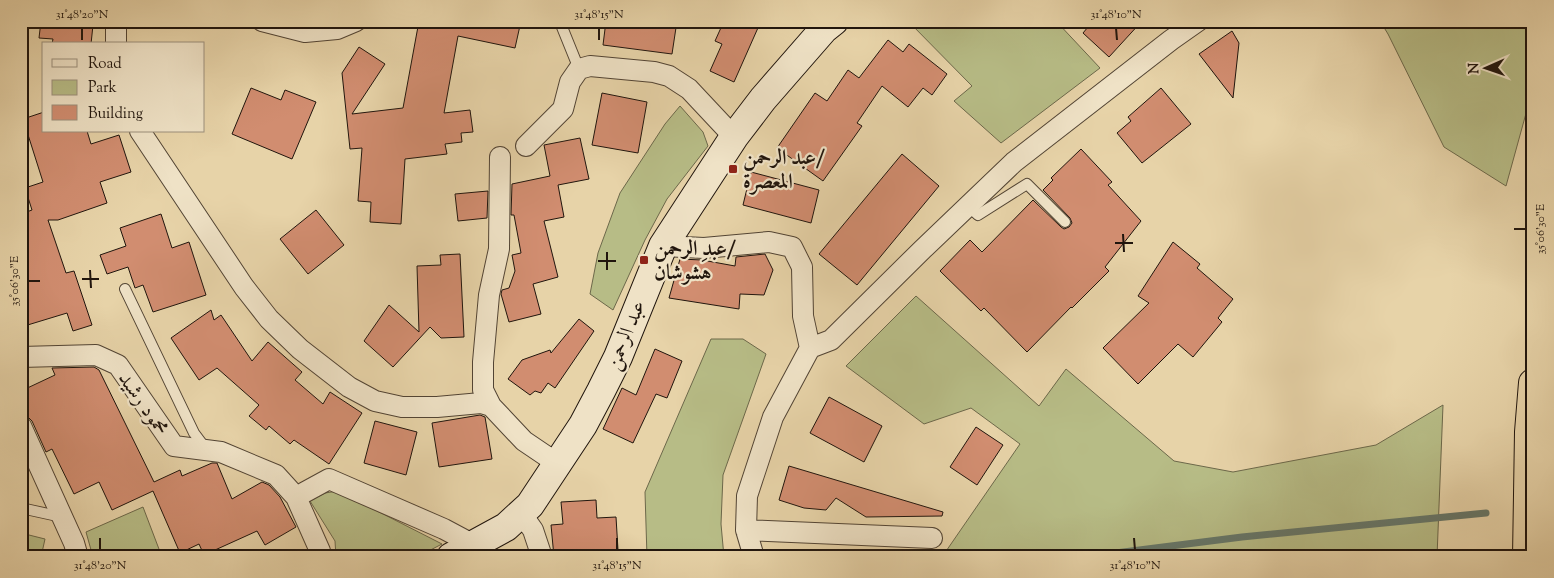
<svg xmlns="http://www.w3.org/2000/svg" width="1554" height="578" font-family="'Sorts Mill Goudy',Amiri,serif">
<rect width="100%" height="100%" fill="#e7d3a8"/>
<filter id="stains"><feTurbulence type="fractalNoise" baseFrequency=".004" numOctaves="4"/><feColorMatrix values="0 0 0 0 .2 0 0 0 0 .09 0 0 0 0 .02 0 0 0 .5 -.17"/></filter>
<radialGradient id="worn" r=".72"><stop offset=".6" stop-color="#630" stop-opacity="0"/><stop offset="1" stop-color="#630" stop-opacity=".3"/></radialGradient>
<path fill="#b7bc86" stroke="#6c684a" d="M908 21H1029L1037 28 1044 21H1056L1100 68 1001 143 954 101 972 86Z
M1380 21H1533V88L1506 186 1444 147 1388 34Z
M680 106 703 132 708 146 667 199 645 240 613 310 590 294 598 253 620 193 665 124Z
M916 296 1039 406 1066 369 1174 461 1233 472 1376 445 1443 405 1437 557H942L1020 444 971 408 924 424 846 366Z
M711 339H743L766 354 723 475 721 524 724 557H647L645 492Z
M338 491 442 544 417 557H336L335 541 310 501 325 493Z
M143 507 162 557H93L86 532Z
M21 533 45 539 41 557H21Z"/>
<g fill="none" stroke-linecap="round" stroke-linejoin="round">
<path stroke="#677769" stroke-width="7" d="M1084 557 1242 537 1486 513"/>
</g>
<path fill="#d18d70" stroke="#20150d" d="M41 21H58L93 25 91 44H52L53 39 39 38Z
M419 21H521L515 48 458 36 444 113 470 110 473 132 461 133 462 142 445 144 447 154 405 159 401 224 370 222 371 202 358 201 362 148 350 149 342 73 359 47 385 64 352 114 403 108Z
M606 21H677L672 54 603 45Z
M724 21H761L734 82 710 71 722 44 715 41Z
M1093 21H1142L1109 57 1083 33Z
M1232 31 1239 43 1233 98 1199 54Z
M888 40 903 52 909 44 947 74 932 95 923 88 908 107 882 86 857 123 862 126 823 181 777 148 815 93 827 101 848 70 859 78Z
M251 88 281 100 285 90 316 102 292 159 232 134Z
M1161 88 1191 124 1142 163 1117 133 1131 121 1128 117Z
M602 93 647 102 638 153 592 145Z
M44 112V131H87L91 144 119 135 131 172 100 182 107 203 58 220H48L66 273 74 271 92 325 73 331 67 313 21 327V214L32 210 25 188 43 182 23 119Z
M580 138 589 179 558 185 564 217 544 221 558 277 533 284 541 314 509 322 501 294 502 290 509 288 515 271 512 255 521 253 514 215H511L512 184 550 176 544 145Z
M1081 149 1112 182 1108 185 1141 221 1105 267 1109 271 1072 308 1071 307 1027 352 984 308 981 311 940 271 970 240 982 252 1033 200 1061 227 1064 229 1069 227 1072 223 1070 218 1043 190 1053 180 1051 178Z
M902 154 939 186 857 285 819 254Z
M751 172 819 190 811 223 743 205Z
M488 191 487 218 458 221 455 194Z
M316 210 344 245 308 274 280 239Z
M161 214 172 248 189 242 206 295 153 312 143 285 135 288 128 267 107 274 100 255 126 246 120 228Z
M1173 242 1200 264 1197 268 1233 299 1218 318 1222 322 1193 357 1178 344 1138 384 1103 348 1149 303 1138 296Z
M460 254 464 337 441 338 430 327 393 367 364 341 389 305 419 332 417 266 441 265 440 255Z
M765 254 773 270 764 295 740 294 739 309 669 298 680 259 702 260 735 266 736 257Z
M211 310 214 320 221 315 252 361 268 342 302 372 295 380 323 404 330 392 362 413 329 464 294 440 290 444 269 426 266 430 249 416 259 405 217 368 199 380 171 338Z
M579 319 594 331 555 388 548 383 541 393 535 391 530 395 508 379 522 360 550 350 551 353Z
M655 349 682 361 667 398 656 394 633 443 603 429 622 388 636 395Z
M94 367 99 370 154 482 180 470 182 476 212 463H217L232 499 262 482 269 485 280 497 296 527 265 545 257 531 204 555 199 544 180 553 153 491 112 510 99 482 74 494 52 449 46 452 32 421 27 416 21 414V391L55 375 52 368Z
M829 397 882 426 864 462 810 433Z
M480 415 485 417 492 459 439 467 432 423Z
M375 421 417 432 406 475 364 463Z
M976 427 1003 445 977 485 950 467Z
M789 466 943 512 942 516 866 517 836 498 826 510 804 508 779 500Z
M596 500 597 518 616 517 618 550 587 551V557H554L551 525 563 524 561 502Z"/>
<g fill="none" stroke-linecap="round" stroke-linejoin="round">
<g stroke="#524434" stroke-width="12">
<path id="lane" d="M561 21 562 27 579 69
M968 206 978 215 1027 184 1065 222
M125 289 194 433 206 449
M21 508 62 517"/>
</g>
<g stroke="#524434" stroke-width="22">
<path id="street" d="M116 21V44
M262 21 305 32 337 29 356 21
M140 131 244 287 269 319 300 349 349 387 375 401 402 407H437L481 403 491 406 524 441 558 464
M526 146 563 109 570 82 579 69 590 66 654 72 669 76 689 89 734 137
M663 246 704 248 769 242 792 247 802 267 803 316 810 348 773 417 747 496 746 530 754 557
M810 348 831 340 923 249 1014 162 1171 40 1198 21
M21 357 96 355 118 365 174 446 221 452 276 475 296 497 329 479 444 529 474 545
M491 406 483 390V362L489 295 499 249 500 157
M21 426 74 543 78 557
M296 497 320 551 319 557
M521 513 533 530 542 557
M746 530 932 538"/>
</g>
<g stroke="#20150d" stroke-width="30">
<path id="secondary" d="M451 557 506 527 530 505 583 425 601 391 618 357 663 246 734 137 763 99 824 29 834 21"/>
</g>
<g stroke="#20150d" stroke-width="30">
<path id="highway" d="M1527 557 1529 432 1533 383"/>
</g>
<use href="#lane" stroke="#efe2c6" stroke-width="10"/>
<use href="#street" stroke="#efe2c6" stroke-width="20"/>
<use href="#secondary" stroke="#efe2c6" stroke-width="28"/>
<use href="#highway" stroke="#e7d3a8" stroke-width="28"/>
</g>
<path fill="none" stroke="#20150d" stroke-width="2" d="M82 28V40M599 28V40M1116 28 1117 40M1514 229H1526M1123 234 1124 252M1115 243H1133M607 252V270M598 261H616M90 270 91 288M82 279H99M28 281H40M100 538V550M617 538V550M1134 538 1135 550"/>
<g fill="#8f2418" stroke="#efe2c6" stroke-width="2">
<rect x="728" y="164" width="10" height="10" rx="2.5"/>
<rect x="639" y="255" width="10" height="10" rx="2.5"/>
</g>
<g text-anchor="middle" stroke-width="4.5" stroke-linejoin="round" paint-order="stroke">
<g font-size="21" font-weight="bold" fill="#20150d" stroke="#efe2c6" text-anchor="start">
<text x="743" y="164">عبد الرحمن/<tspan x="743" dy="24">المعصرة</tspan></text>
<text x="654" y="255">عبد الرحمن/<tspan x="654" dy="24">هَشوشان</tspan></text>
</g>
<g font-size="21" fill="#20150d" stroke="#efe2c6">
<text transform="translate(625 335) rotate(-68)" y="7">عبد الرحمن</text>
<text transform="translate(144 403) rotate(55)" y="7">محمود رشيد</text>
</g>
</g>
<rect width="1554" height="578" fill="none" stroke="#e7d3a8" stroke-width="55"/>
<rect x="42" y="42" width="162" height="90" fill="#efe2c6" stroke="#9c907c"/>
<rect x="52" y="59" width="25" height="8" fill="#efe2c6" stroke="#9c907c"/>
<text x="88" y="68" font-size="15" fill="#20150d">Road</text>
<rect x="52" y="80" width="25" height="15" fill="#b7bc86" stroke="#9c907c"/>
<text x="88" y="92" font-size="15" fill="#20150d">Park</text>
<rect x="52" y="105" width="25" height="15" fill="#d18d70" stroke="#9c907c"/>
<text x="88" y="118" font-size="15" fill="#20150d">Building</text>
<g transform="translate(1486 68) rotate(268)" stroke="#efe2c6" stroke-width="4" paint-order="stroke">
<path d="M0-4L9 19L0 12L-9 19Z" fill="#20150d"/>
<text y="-8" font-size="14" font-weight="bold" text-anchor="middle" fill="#20150d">N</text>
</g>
<rect x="28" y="28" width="1498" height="522" fill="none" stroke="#20150d" stroke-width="2"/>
<g font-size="12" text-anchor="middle" fill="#20150d">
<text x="82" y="18">31°48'20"N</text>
<text x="599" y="18">31°48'15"N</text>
<text x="1116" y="18">31°48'10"N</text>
<text transform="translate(1540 229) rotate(-90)" y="4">35°06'30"E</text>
<text transform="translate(14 281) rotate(-90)" y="4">35°06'30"E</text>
<text x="100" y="569">31°48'20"N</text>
<text x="617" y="569">31°48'15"N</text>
<text x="1135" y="569">31°48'10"N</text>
</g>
<rect width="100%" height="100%" filter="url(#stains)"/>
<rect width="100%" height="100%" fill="url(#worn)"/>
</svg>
